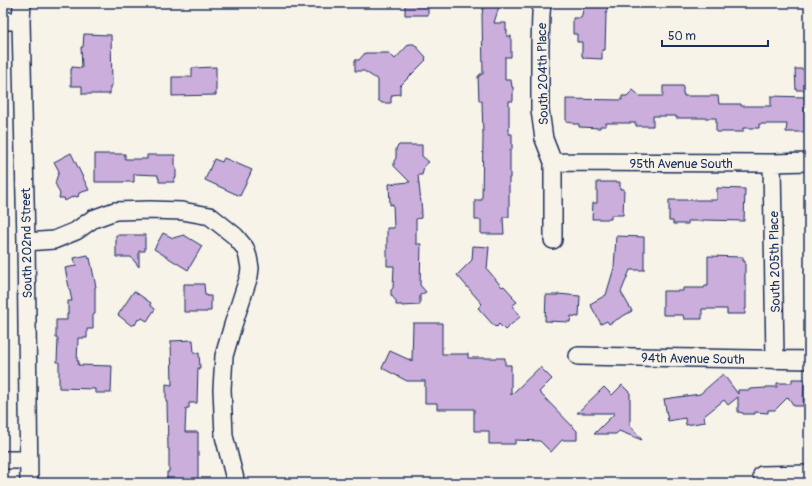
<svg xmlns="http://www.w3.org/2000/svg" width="812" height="486" font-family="Pangolin,sans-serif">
<rect width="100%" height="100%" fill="#f7f3e8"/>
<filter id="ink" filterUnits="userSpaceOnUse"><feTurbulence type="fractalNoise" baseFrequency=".025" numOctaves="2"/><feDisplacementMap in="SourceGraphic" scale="8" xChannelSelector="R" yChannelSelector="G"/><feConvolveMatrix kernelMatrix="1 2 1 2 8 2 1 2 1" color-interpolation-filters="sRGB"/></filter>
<g filter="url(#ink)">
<path fill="#cbaedb" stroke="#1b2f5e" d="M405 3H428V15H405Z
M484 3H500L494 23H506V30H507V36H511V57H505V80H511L512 87H513V101H509V134H512V150H510V178H509V217H503L504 234H481V220H475V200H482L483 136 482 101H479L478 76H480V74H483L482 14Z
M585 3H609L606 14 605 50H602V59L583 58V56H582V42H577V34H573V18H581Z
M84 34 111 35 112 86H110V94H82V86H71V69H72V67L82 68 81 47H83Z
M409 44H414L426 57 425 59 426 60 400 86V94L392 95V97H391V103H382L378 100V80L364 71H355V60H359L365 53H389L395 59Z
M216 67V95L172 96V77H192V68Z
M795 69H809V90H796Z
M663 86H683V94H684V96H718L719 104H741V106H771V96L805 97V132H786L787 124H759V128H743V132H716V118H676V116H653V126H636V123H606V126H600V128L579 127V124H573V123L566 122V99L622 100V96H627L633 90 640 96H663Z
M399 145H422V156L429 162 424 166 422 175H418L422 212H421V218L416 219V244H421L420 285 426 292 420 295V305L402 306V305H396V301L391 295V290L393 288 394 266H387V228H394L393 204 390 205 389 184 410 182 394 166V161L396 158V148Z
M71 153 89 190 79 193 78 197 74 196 65 201 64 198H59L60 194 55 183 59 171 54 162Z
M95 154H125V159H147V155H175V168H176V178H174V182H159V178H158V175L134 174V182H95Z
M224 158 252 170 240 196 205 180 214 159 222 162Z
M597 182H620V189H624L623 215H611V219H592L593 203H597Z
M717 188 745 189 744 221 703 220V221H688V224H673V221H669V200H717Z
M163 233 173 238 184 235 202 246 188 270 154 249Z
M116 235H145V251H139V267L131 257H116Z
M616 236 644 237V270H630L621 292 632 311 609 324 607 321 601 324 590 304 606 295 614 268Z
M473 246 489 247 487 269 502 287 504 286 513 296 512 297 517 302 512 306 521 316 505 330 499 324 497 327 496 326 495 327 478 308 482 304 457 275 472 260Z
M88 255 89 259 90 258 96 287H95V314L93 315V329H87V338H78L77 361H79L78 365 112 366 111 393H95V389L59 388V362H57L58 338H56V320H67V314H68V301H72L65 268 76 266 74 258Z
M708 256 743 257V261H745V286H746V309H745V314H727V309H702V319H684L683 315H663V291H683V288H704L705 286H708Z
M184 284H204L205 295H207V296H211V311H207V312H184Z
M134 291 151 303 150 305 155 309 147 321 142 318 140 320 138 319 135 325 134 324 132 326 118 315Z
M558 294 580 296 579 317 571 316V320H570V322L545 321 546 295H558Z
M413 323H442V354H468V358H505V365H511V395L540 367 552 379 539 392 577 431V440H562L551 452 540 441 515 440V444H489V431H474V409H437V403H425V381H407L382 368 390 351 412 361Z
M193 340 194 353H199L200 368H198L197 403H189V408H186L185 432H198V483H167V472H169V449H168L167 402H166V384L172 385 171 341Z
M723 374 738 394V390H750V389L766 388V387H777V383H792V379H804L803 406H794L788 397 775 410H768V413L755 412V414H743V413L738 412V397L728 405 724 400 704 416 705 422 686 425 685 418 668 421 664 399 700 394Z
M622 385 630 393V425L642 440 619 431 616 434H594L615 413H577L604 387 612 395Z"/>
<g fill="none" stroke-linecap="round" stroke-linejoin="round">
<g stroke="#1b2f5e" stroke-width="20">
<path id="minor" d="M22 3 21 21 26 242 29 483
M542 3 541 14 540 45V110L544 139 553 162V240
M3 21H21
M553 162 772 163 809 162
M772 163 775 360
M26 242 54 240 76 231 93 219 115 211 150 210 182 211 210 216 235 236 245 248 248 257 250 268 249 276 233 325 224 356 222 389 224 436 236 483
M578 356 809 360
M3 460H29
M762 475 809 474"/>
</g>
<use href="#minor" stroke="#f7f3e8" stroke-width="17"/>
</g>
</g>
<g text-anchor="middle" stroke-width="3" stroke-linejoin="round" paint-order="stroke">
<g font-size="13" fill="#1b2f5e" stroke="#f7f3e8">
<text transform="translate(542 74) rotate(-91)" y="5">South 204th Place</text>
<text x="681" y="168">95th Avenue South</text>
<text transform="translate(26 243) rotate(-91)" y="5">South 202nd Street</text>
<text transform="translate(774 262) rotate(-91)" y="5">South 205th Place</text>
<text transform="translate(693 358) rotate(1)" y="5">94th Avenue South</text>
</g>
</g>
<rect width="812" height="486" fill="none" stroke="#f7f3e8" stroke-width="16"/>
<rect x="8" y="8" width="796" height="470" fill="none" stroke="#1b2f5e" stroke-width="1.5" filter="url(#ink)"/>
<path d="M662 40v6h106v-6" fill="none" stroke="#1b2f5e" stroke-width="2"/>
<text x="668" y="40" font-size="12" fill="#1b2f5e" stroke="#f7f3e8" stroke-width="3" paint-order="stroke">50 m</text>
</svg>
